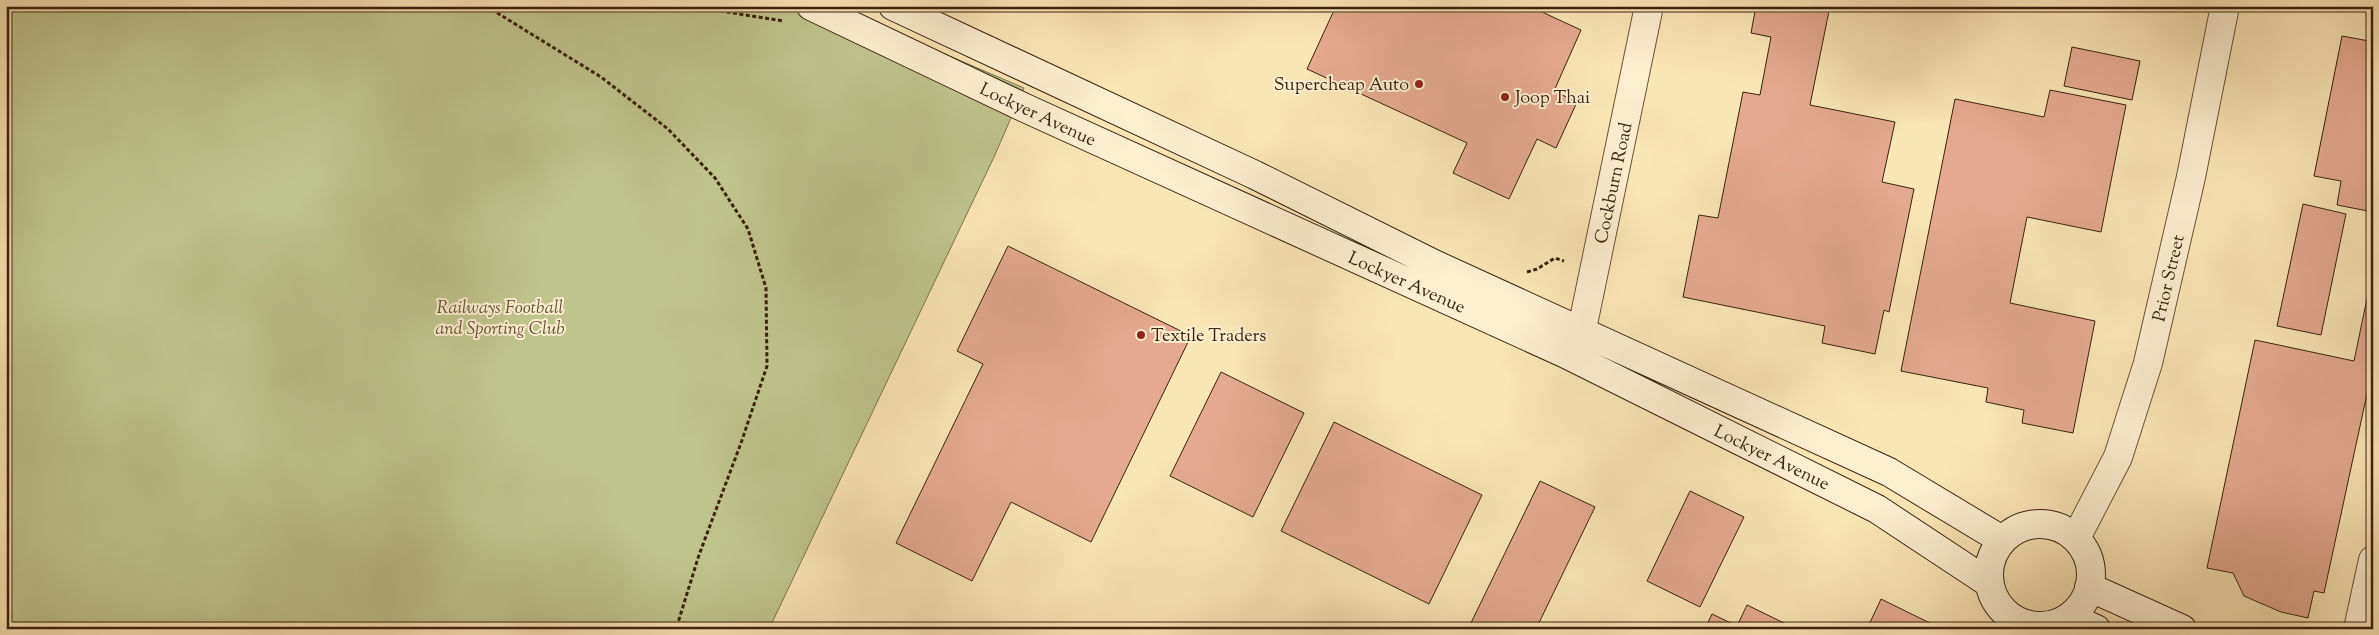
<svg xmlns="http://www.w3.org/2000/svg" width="2379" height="635" font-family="'Sorts Mill Goudy',serif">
<rect width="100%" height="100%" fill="#fae5b5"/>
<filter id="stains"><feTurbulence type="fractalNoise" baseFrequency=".004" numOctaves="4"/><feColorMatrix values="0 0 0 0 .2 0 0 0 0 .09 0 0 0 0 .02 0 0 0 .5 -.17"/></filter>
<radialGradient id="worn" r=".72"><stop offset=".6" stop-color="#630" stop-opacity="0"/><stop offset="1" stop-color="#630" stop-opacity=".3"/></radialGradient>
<path fill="#bfc48c" stroke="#7c734c" d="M6 6H833L1024 88 994 157 769 629H6Z"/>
<path fill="#e4a98e" stroke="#3a220c" d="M1336 6H1529L1581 30 1554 91 1577 102 1556 148 1537 139 1509 199 1453 173 1467 143 1307 69Z
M1756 6H1830L1810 105 1895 122 1882 182 1914 189 1889 312 1884 310 1875 354 1822 343 1825 326 1683 297 1699 215 1718 218 1743 92 1760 95 1771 37 1751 33Z
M2373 25V212L2337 205 2341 181 2314 176 2342 36 2369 41Z
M2072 47 2140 61 2132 100 2064 86Z
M2050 90 2126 105 2101 232 2027 217 2010 303 2095 321 2073 433 2022 423 2024 410 1986 402 1988 388 1901 371 1955 99 2044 117Z
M2303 204 2346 214 2321 335 2277 326Z
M1008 246 1191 336 1091 542 1011 502 972 581 896 543 983 364 957 351Z
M2370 284H2373V366L2324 593 2314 591 2308 618 2281 612 2244 596 2233 573 2207 568 2255 340 2354 361Z
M1221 372 1304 413 1253 517 1170 476Z
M1334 422 1482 495 1429 604 1281 531Z
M1540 481 1595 507 1536 629H1468Z
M1690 491 1744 517 1700 607 1647 581Z
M1881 599 1938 627 1937 629H1867Z
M1747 605 1786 624 1797 629H1705L1712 614 1737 626Z"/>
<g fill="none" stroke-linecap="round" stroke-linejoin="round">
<g stroke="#6a5336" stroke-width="30">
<path id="minor" d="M1577 353 1649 6
M2076 538 2118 457 2148 363 2191 177 2225 6
M2008 629 2013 619
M2358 629 2373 560"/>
</g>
<g stroke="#3a220c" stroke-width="30">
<path id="secondary" d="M811 6 1025 108 1566 354 1877 509 1989 583
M893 6 1255 175 1434 264 1889 472 2002 540
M1989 575a51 51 0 1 1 102 0a51 51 0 1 1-102 0Z
M2089 587 2182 629
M2069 617 2096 629"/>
</g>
<path stroke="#3a220c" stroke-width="3" stroke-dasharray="4 2.5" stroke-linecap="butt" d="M486 6 601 77 668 129 715 178 748 229 766 288 767 366 741 443 699 555 676 629
M688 6 784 21
M1527 272 1537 269 1555 258 1564 261"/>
<use href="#minor" stroke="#fceecf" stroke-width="28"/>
<use href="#secondary" stroke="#fceecf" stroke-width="28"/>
</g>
<g fill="#8f2418" stroke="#fceecf" stroke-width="2">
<circle cx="1419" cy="84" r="5"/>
<circle cx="1505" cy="97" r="5"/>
<circle cx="1141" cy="335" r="5"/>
</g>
<g text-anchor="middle" stroke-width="4" stroke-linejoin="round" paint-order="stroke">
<g font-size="18" fill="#3a220c" stroke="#fceecf" text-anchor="start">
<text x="1409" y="90" text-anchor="end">Supercheap Auto</text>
<text x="1515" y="103">Joop Thai</text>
<text x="1151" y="341">Textile Traders</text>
</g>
<g font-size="18" fill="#3a220c" stroke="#fceecf">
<text transform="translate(1038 114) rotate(25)" y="6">Lockyer Avenue</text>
<text transform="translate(1613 183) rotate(-78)" y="6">Cockburn Road</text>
<text transform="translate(2168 278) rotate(-77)" y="6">Prior Street</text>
<text transform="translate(1407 282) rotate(24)" y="6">Lockyer Avenue</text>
<text transform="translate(1772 457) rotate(26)" y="6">Lockyer Avenue</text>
</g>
<g font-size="18" font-style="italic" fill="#625332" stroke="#fceecf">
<text x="500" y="313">Railways Football<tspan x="500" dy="21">and Sporting Club</tspan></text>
</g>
</g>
<rect width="2379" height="635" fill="none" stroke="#fae5b5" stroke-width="25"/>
<rect x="8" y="8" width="2364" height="620" fill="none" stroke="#3a220c" stroke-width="2.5"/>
<rect x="12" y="12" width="2354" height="610" fill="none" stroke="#3a220c"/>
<rect width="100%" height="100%" filter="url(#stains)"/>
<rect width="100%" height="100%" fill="url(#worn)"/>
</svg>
